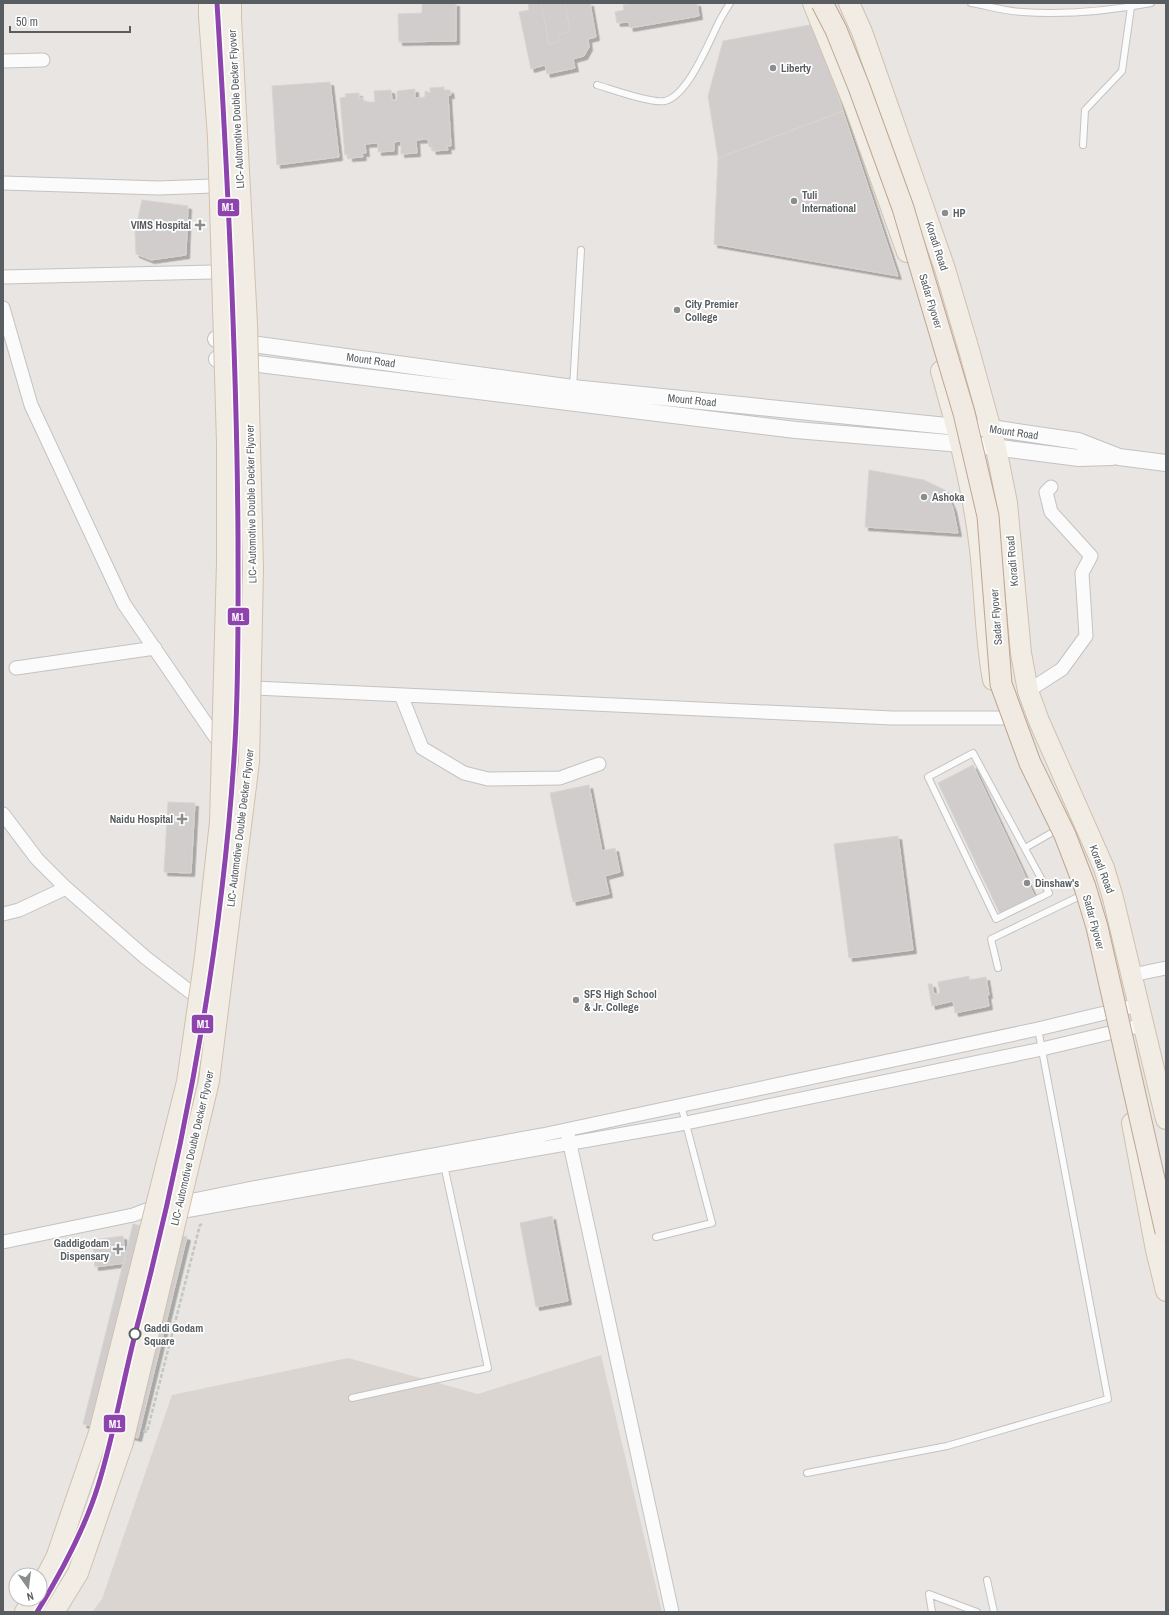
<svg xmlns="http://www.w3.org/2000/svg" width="1169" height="1615" font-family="'Archivo Narrow',sans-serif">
<defs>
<filter id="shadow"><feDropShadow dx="3.5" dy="3.5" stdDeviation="0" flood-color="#0004"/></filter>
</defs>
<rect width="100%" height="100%" fill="#e8e5e2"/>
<path fill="#dad5d1" d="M601 1355 662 1612H92L102 1599 172 1395 348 1358 478 1394Z"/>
<path fill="#d0cdcc" stroke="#d8d4d1" filter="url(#shadow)" d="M422 3H456V41L399 42 398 14 422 13Z
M528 3H590L596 37 588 39 589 47 584 56 573 59 575 68 547 74 545 65 531 69 519 12 529 10Z
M541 3H565L570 31 558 35 559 42 549 44Z
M633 3H697L699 16 630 28 629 22 617 23 615 12 624 10 623 5Z
M815 24 843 111 718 158 708 96 723 41Z
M330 82 339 157 277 165 272 86Z
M444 87V90H450L451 95H448L451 146H447L448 150 433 151 432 147H429L428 139 416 140 417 153 401 154V141L394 142V151L378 152V143L365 144 366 153H362L363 157 349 158V154L345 155 340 98 346 97 345 94 359 93V98H363L364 102H375L374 91 391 90 392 100H397V91L415 89V98L425 97V91L430 93V88Z
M843 111 898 276 714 244 718 158Z
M142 200 188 206 186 255 151 260 136 254 135 232Z
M869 470 924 480 945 490 953 508 958 533 865 527Z
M973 765 1035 897 1000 914 938 783Z
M589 785 602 851 615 848 620 872 605 876 609 894 573 902 550 793Z
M168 802 195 803 191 873 164 872Z
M898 836 913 950 849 958 834 844Z
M969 976V980L986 977 989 995H987L989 1006 955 1013 953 1001 932 1006 928 984H932L934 994 940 993 938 982Z
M552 1216 568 1301 536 1307 520 1223Z
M133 1224 187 1237 138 1438 83 1424Z
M123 1236 126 1263 95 1267 92 1240Z"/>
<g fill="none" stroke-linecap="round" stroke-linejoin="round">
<g stroke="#c3c3c3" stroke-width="8">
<path id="service" d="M971 3C988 6 1005 11 1022 12 1066 15 1109 11 1151 3
M597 85C611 89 652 104 665 101 688 95 708 44 718 24 721 17 726 10 730 3
M1083 145 1085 110 1122 71 1131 7
M573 388 581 250
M973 753 1049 893 996 919 928 777Z
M1025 848 1053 832
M998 968 991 939 1078 897
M656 1237 712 1223 681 1105
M352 1398 488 1368 444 1165
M807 1473 947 1446 1108 1399 1038 1029
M987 1580 994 1612
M932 1612 929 1594 977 1612"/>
</g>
<g stroke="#c3c3c3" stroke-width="15">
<path id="minor" d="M3 61 43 60
M3 183 159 188 213 186
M3 277 213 272
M3 308 31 405 124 604 216 738
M16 668 155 648
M255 688 892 718H1003
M1028 691 1062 669 1086 636 1082 573 1091 556 1051 512 1046 492 1051 487
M401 695 422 748 464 773 488 779 560 778 599 764
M3 814 37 859 66 888 146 958 193 994 206 999
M3 914 19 910 66 888
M1132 975 1166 968
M568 1135 672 1612
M179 1212 686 1123 1042 1049 1143 1025
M3 1242 133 1215 149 1209 258 1187 542 1135 1038 1029 1138 1005"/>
</g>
<g stroke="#c3c3c3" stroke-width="18">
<path id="tertiary" d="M216 339 573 388 957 427 991 428 1078 441 1119 457 1166 463
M217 359 796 430 985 446 1079 458 1112 457"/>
</g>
<g stroke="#d2c0ae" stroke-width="22">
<path id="primary" d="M209 3V16
M231 3V18
M813 3 855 107 907 252
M849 3 862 32 945 269 969 350 996 448 1007 503 1021 653 1028 691 1039 721 1104 868 1113 898 1166 1119
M941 371C958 430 973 489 980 549 985 593 985 637 993 680
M1132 1123 1156 1250 1166 1291
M25 1612 34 1599"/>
</g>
<path stroke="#c1c8c3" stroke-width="2.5" stroke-dasharray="4 2" stroke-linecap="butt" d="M143 1431 147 1432 200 1225 202 1224"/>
<use href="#service" stroke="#fcfbfb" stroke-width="6"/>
<use href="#minor" stroke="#fcfbfb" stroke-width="13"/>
<use href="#tertiary" stroke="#fcfbfb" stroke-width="16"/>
<use href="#primary" stroke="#f1ede5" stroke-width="20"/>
<g stroke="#d2c0ae" stroke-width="22" stroke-linecap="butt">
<path id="primary-bridge" d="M40 1588 56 1558 99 1433 187 1082 205 957 220 822 227 563V443L218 137 209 16
M54 1612 78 1573 123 1442 209 1081 249 762 253 568 247 324 231 18"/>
</g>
<g stroke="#bfa690" stroke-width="23" stroke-linecap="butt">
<path id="trunk-bridge" d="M822 3 836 30 859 87 903 208 964 413 988 516 1001 684 1030 763 1065 835 1085 887 1097 927 1166 1232"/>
</g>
<use href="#primary-bridge" stroke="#f1ede5" stroke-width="20"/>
<use href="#trunk-bridge" stroke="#f0eae2" stroke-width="21"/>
<g stroke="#fff" stroke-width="8">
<path id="metro-1" d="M37 1612C61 1573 84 1531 98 1486 115 1432 124 1374 139 1319 189 1128 223 940 235 743 239 675 238 606 238 538 237 359 228 181 217 3"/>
</g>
<use href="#metro-1" stroke="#8e44ad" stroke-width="5"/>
</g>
<g fill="#8a8d8e" stroke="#fff" stroke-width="1.5">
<circle cx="773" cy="68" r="4"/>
<circle cx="794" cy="201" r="4"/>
<circle cx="945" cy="213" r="4"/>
<path d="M198 219h4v4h4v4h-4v4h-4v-4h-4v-4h4z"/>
<circle cx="677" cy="310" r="4"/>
<circle cx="924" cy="497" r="4"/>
<path d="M180 813h4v4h4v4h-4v4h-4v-4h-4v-4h4z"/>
<circle cx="1027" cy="883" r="4"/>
<circle cx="576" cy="1000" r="4"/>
<path d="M116 1243h4v4h4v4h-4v4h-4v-4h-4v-4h4z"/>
</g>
<circle fill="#fff" stroke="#575d61" stroke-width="2" cx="135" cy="1334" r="5.5"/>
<g text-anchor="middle" stroke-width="3.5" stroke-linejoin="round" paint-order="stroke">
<g font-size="11" font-weight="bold" fill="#575d61" stroke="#fff" text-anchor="start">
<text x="781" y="72">Liberty</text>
<text x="802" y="199">Tuli<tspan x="802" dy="13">International</tspan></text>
<text x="953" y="217">HP</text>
<text x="191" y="229" text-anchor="end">VIMS Hospital</text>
<text x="685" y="308">City Premier<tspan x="685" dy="13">College</tspan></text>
<text x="932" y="501">Ashoka</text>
<text x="173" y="823" text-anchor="end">Naidu Hospital</text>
<text x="1035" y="887">Dinshaw's</text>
<text x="584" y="998">SFS High School<tspan x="584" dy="13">&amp; Jr. College</tspan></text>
<text x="109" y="1247" text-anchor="end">Gaddigodam<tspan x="109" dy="13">Dispensary</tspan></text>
</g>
<g font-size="11" fill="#575d61" stroke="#fff">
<text transform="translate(236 109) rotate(-93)" y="4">LIC- Automotive Double Decker Flyover</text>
<text transform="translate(937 246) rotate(72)" y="4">Koradi Road</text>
<text transform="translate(931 301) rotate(73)" y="4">Sadar Flyover</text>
<text transform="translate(371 360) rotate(8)" y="4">Mount Road</text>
<text transform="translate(692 400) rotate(6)" y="4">Mount Road</text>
<text transform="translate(1014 432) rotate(8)" y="4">Mount Road</text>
<text transform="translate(251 504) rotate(-91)" y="4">LIC- Automotive Double Decker Flyover</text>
<text transform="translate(1012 561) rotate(-95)" y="4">Koradi Road</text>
<text transform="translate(996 617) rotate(-94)" y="4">Sadar Flyover</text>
<text transform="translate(240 828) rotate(-83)" y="4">LIC- Automotive Double Decker Flyover</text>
<text transform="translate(1102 869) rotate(69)" y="4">Koradi Road</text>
<text transform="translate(1094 922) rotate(75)" y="4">Sadar Flyover</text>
<text transform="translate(192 1148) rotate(-77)" y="4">LIC- Automotive Double Decker Flyover</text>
</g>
<g font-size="11" font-weight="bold" fill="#575d61" stroke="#fff" text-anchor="start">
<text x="144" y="1332">Gaddi Godam<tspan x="144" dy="13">Square</tspan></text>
</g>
</g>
<g stroke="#fff" stroke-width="1.5">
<rect x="217" y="198" width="23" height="19" rx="4" fill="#8e44ad"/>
<rect x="227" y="607" width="23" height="19" rx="4" fill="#8e44ad"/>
<rect x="191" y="1014" width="23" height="20" rx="4" fill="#8e44ad"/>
<rect x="103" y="1414" width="23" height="19" rx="4" fill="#8e44ad"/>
</g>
<g font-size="11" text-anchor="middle" font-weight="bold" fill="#fff">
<text x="228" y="211">M1</text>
<text x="238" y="621">M1</text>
<text x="203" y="1028">M1</text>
<text x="115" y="1428">M1</text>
</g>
<rect width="1169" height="1615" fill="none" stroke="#575d61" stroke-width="8"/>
<g transform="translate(28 1587) rotate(166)"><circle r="19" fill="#ffffff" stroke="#bcbec0"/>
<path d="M0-3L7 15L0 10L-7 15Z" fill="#8a8d8e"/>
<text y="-6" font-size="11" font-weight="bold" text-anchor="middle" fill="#575d61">N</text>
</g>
<path d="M10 26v6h120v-6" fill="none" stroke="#575d61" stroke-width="2"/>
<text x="16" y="26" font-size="12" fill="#575d61" stroke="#ffffff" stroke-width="3" paint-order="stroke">50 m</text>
</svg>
